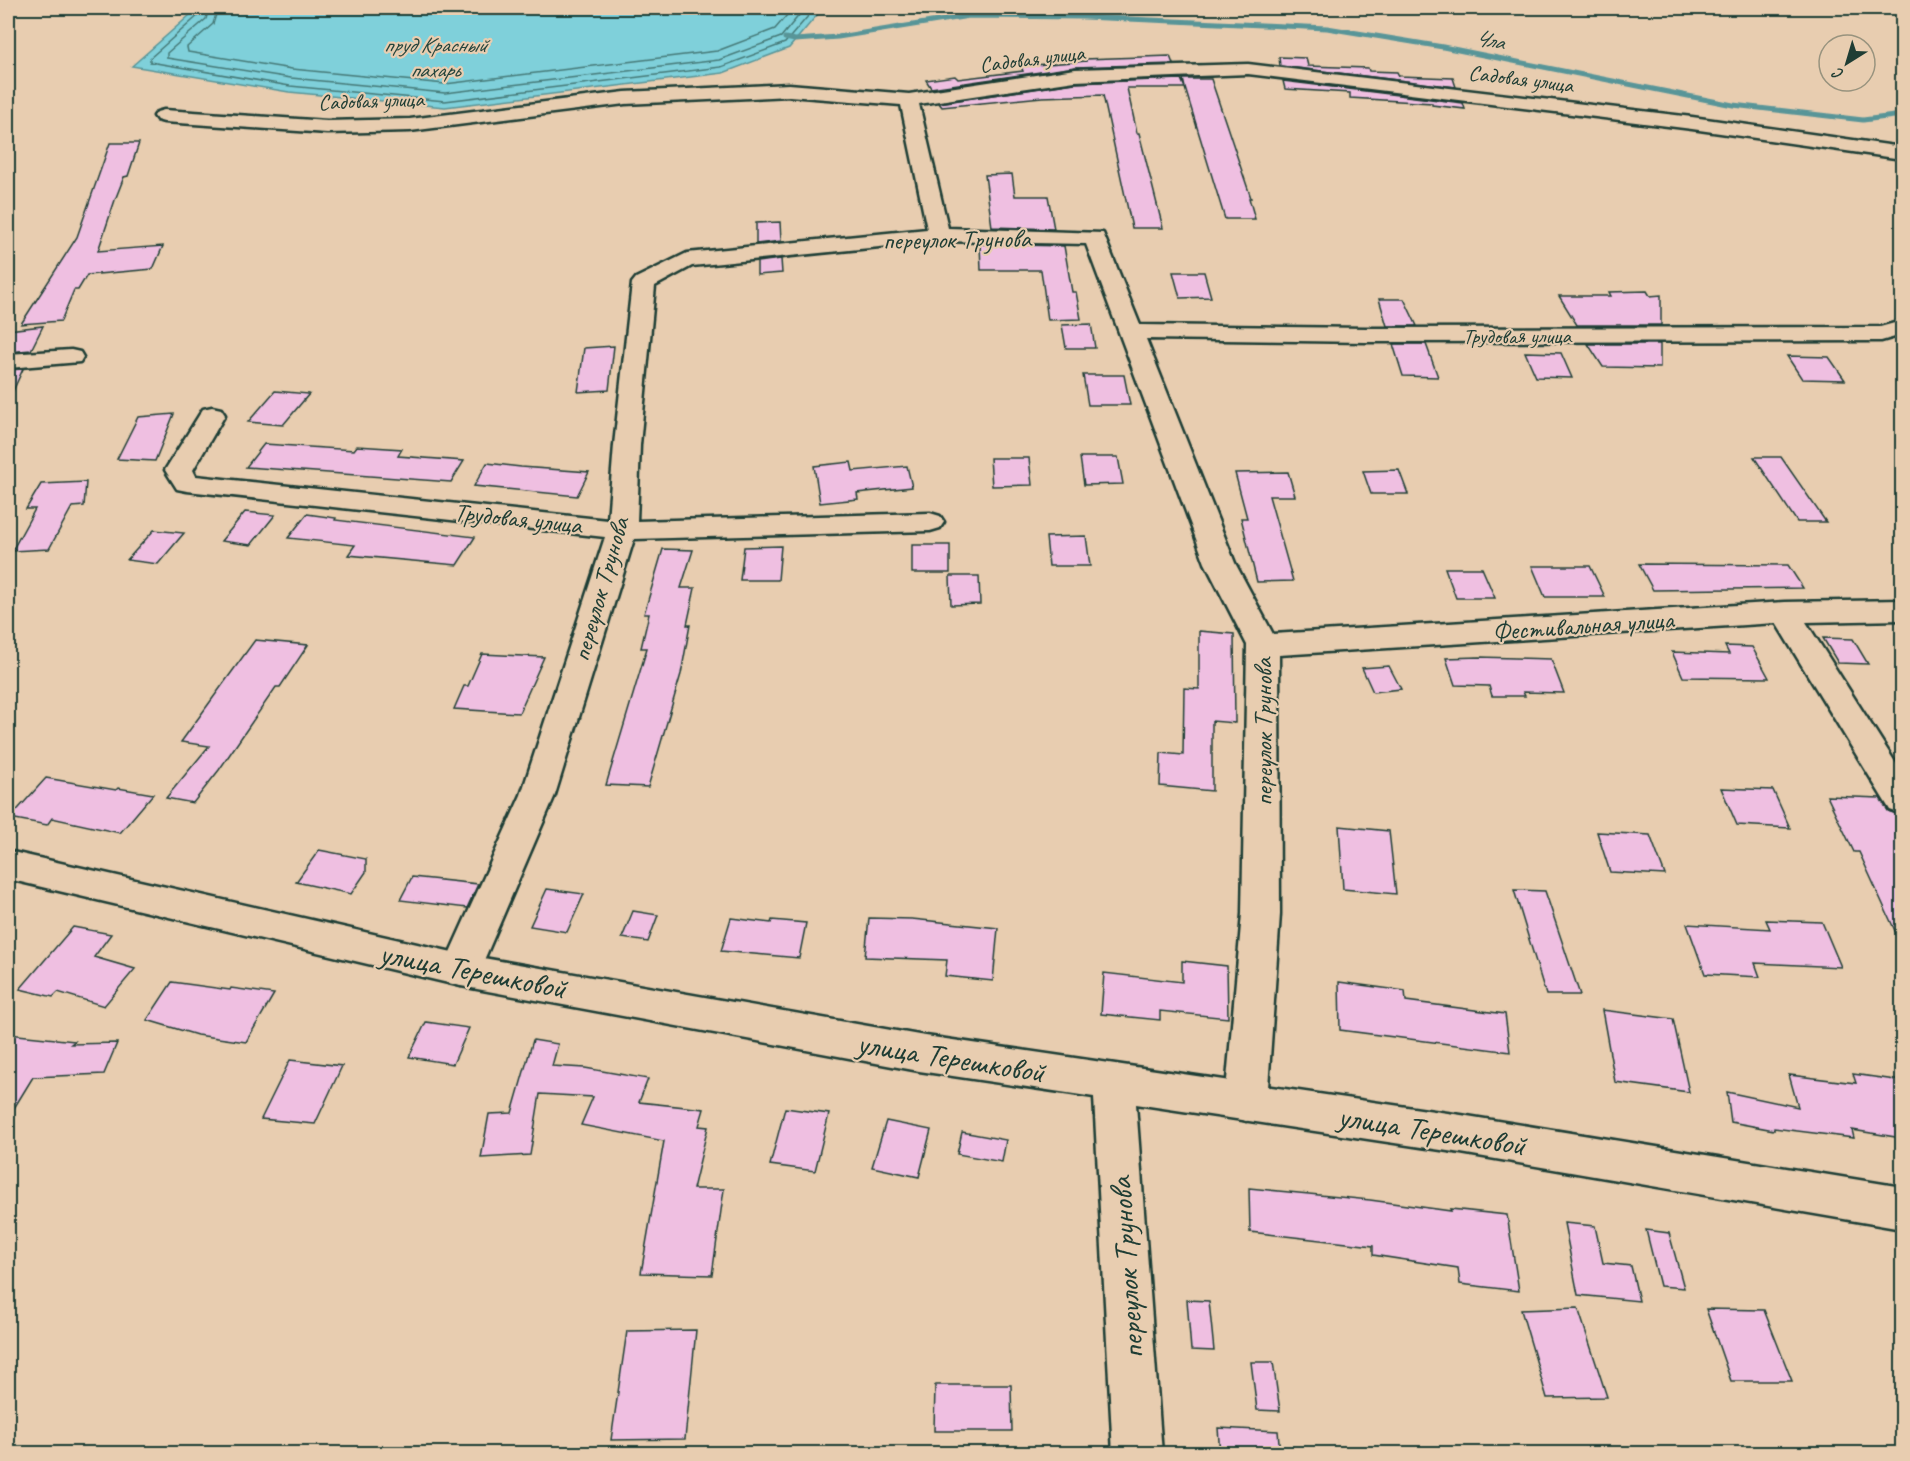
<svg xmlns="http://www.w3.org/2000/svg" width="1910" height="1461" font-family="Caveat,sans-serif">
<rect width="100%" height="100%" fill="#e8cdb0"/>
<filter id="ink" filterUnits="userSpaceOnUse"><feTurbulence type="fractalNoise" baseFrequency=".0167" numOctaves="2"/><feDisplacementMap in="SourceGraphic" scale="12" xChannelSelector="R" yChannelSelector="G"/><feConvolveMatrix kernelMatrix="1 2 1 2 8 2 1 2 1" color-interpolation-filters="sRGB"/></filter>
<g filter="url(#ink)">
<path fill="#7fd0da" stroke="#599598" stroke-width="1.5" d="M198 8H823L789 48 723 73 445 107 289 92 132 66Z"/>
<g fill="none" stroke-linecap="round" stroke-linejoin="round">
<path stroke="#457876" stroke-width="1.5" d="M202 8 200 14 150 58V62L290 86 445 101 721 67 785 43 815 8
M209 8 206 19 167 53V58L291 78 445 93 719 60 781 37 805 8
M218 8 213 24 187 47 188 52 292 69 445 84 717 51 775 29 793 8"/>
<path stroke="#599598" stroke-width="5" d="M785 38 795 40 838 37 969 16 1084 17 1327 28 1443 47 1733 105 1863 120 1902 115"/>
</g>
<path fill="#efbfe1" stroke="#1f3d34" stroke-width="1.5" d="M1170 56 1173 64 1075 67 931 88 926 80 955 76 958 79 1023 71 1021 66 1086 61 1085 59Z
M1279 57 1306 58 1308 66 1368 68 1369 71 1397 72 1399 76 1453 78 1456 87 1280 66Z
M1181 79 1185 88 1183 79H1211L1251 198H1249L1255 219H1225L1185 88H1127L1137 133H1139L1163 228H1132L1103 95 1042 97 942 107 939 103 1075 83Z
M1283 81 1463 103 1465 109 1432 105V103L1350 98V93L1285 89Z
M110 143H139L128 176 124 177 115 200 98 251 163 246 153 269 87 275 78 290H74L61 321 21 324 77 237Z
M1012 174 1015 196H1048L1054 229 992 227 985 175Z
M780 222 781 241 756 244V223Z
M980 244 1064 246 1072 292H1076L1081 319 1048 320 1041 270H981Z
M781 259 782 273 757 275V262Z
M1173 272H1204L1211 297 1180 298Z
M1647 291 1650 296 1661 295V325H1577L1559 296H1611L1609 292Z
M1379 299H1404L1417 326H1387Z
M1091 324 1095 348H1066L1062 325Z
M43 326 31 350 8 352V330Z
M1393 344H1426L1438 377 1403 376Z
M1588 344H1660V368L1603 367Z
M614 346 609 390 578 392 584 348Z
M1525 352 1561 353 1572 378 1536 377Z
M1787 356 1829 357 1845 380 1802 379Z
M23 369 8 402V370Z
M1083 375H1124L1130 405H1088Z
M275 391 309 394 283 425 248 422Z
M174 414 155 461 117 459 138 417Z
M264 444 354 450 357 446 402 449 398 456 464 461 451 482 246 467Z
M1080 457H1118L1123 484 1084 485Z
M1754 457H1781L1826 522H1797Z
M990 458H1029L1032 485 992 486Z
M851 462 853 471 907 466 912 487 857 493 858 499 820 503 814 466Z
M487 463 521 467 589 472 577 496 474 486Z
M1399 470 1408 494H1371L1363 471Z
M1288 472 1295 496H1269L1293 581 1257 582 1241 518H1247L1235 473Z
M86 482 84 506 72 507 49 549 12 551 35 509H26L41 484Z
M245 512 275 515 251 545 221 541Z
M307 514 336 518 335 520 475 537 457 565 348 555 355 545 288 538Z
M154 530 184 533 158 564 127 560Z
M1086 536 1090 566H1049L1046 537Z
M912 545H950V573H912Z
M781 546 778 580H740L744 547Z
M663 549 693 550 681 588H695L687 625H690L681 674 648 787 606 785 647 648H641L649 614H644Z
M1639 564 1788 565 1803 588 1653 590Z
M1532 566H1590L1605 597H1545Z
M1445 568H1482L1495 598H1456Z
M950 576H979L980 604 951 605Z
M1199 631 1234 634 1235 723 1212 721V791L1160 786 1161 753 1183 755 1184 688 1199 689Z
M1823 638 1853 639 1868 664 1838 663Z
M255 640 308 645 280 687H276L219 770 193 803 166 798 209 746 181 742Z
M1725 646 1752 647 1769 678 1683 677 1672 652 1729 654Z
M482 654 544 657 519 713 454 709 464 686H468Z
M1479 657 1551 659 1564 693 1523 692 1525 696H1492L1489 686 1455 685 1446 658Z
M1389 666 1401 689 1373 692 1362 668Z
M46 778 116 790 118 788 153 794 120 833 52 818 47 825 10 818Z
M1721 788 1773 790 1790 828 1737 825Z
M1827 796 1880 798 1888 811 1902 816V946L1859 852H1854Z
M1339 826 1389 831 1396 894 1343 889Z
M1597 832 1650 835 1665 875 1610 872Z
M319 850 366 859V872L351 894 296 882Z
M412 877 478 884 467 908 400 900Z
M547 889 584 894 567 932 530 926Z
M1514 890 1545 891 1580 995H1546Z
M633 911 658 915 648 942 622 938Z
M731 918 771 923 772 920 806 923 799 958 721 951Z
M869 918 912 919 998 928 993 981 945 976 947 960 865 957Z
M1766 920 1822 922 1841 967 1755 963 1760 977 1705 974 1687 924 1770 929Z
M73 927 111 934 94 957 135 969 104 1006 58 992 53 997 20 989Z
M1182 961 1227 966 1228 1018 1160 1011V1020L1101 1014 1104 973 1182 982Z
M172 982 230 990 231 988 274 994 246 1042 197 1035 147 1020Z
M1339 982 1405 991 1406 1001 1505 1014 1510 1052 1340 1030Z
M1602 1010 1673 1019 1689 1092 1615 1082Z
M426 1022 469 1028 453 1064 409 1057Z
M8 1034 75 1041 71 1044 117 1043 104 1074 33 1077 8 1118Z
M533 1040 558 1044 552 1066 585 1068 648 1079 639 1102 704 1109 699 1126 708 1127 693 1189H724L712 1275 641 1273 664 1141 581 1125 593 1097 540 1094 530 1155 481 1158 489 1114 512 1113Z
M290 1060 342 1066 315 1124 261 1119Z
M1853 1074 1902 1081V1138L1852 1130 1854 1138 1774 1128V1130L1731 1122 1727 1092 1798 1107 1789 1075 1856 1083Z
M785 1108 829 1114 815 1171 770 1165Z
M886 1121 931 1130 919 1177 872 1167Z
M962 1132 1006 1140 1002 1162 957 1154Z
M1249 1188 1370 1200 1451 1211 1450 1209 1507 1215 1519 1291 1460 1284 1458 1268 1373 1255V1246L1250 1232Z
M1564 1223 1595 1226 1603 1263 1631 1266 1639 1301 1578 1295Z
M1646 1230 1669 1233 1684 1288 1660 1286Z
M1187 1300 1209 1301 1214 1351 1191 1350Z
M1578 1308 1607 1397 1547 1398 1521 1310Z
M1706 1309 1764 1310 1792 1381H1731Z
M696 1330 685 1439 611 1440 627 1331Z
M1251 1362H1273L1280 1411 1257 1410Z
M935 1385H1011L1012 1431H934Z
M1218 1428 1278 1431 1280 1454H1220Z"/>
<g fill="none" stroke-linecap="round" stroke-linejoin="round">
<g stroke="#1f3d34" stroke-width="5">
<path id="minor" d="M1248 64 1692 117 1902 147V159L1692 129 1248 74 1075 81 919 104 948 228 1103 233 1140 325 1366 328 1880 327 1902 321V335L1881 341 1366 342 1146 339 1235 563 1273 634 1785 602 1902 600V620L1806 622 1902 773V814L1890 810 1776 623 1279 655 1280 914 1267 1102 1261 1115 1246 1121 1231 1115 1225 1102 1242 914 1247 645 1205 563 1086 244 939 241 692 266 655 286 640 445 637 521 930 513 940 516 944 522 940 528 930 531 634 539 555 795 475 981 461 986 447 981 442 970 521 795 605 537 187 491 177 489 165 470 203 409 212 407 221 409 225 415 193 470 196 476 608 520 614 445 632 283 636 278 687 253 927 229 901 105 789 96 625 104 410 131 327 133 164 122 157 120 154 116 157 112 164 110 327 121 410 119 625 92 789 84 909 94 1075 69Z
M71 350 80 352 83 357 80 362 8 368V354Z"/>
</g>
<g stroke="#1f3d34" stroke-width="5">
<path id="tertiary" d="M8 851 461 954 919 1035 1461 1115 1902 1187V1229L1461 1153 1136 1104 1162 1454H1113L1094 1097 919 1071 461 986 8 879Z"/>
</g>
<use href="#minor" fill="#e8cdb0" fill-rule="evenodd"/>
<use href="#tertiary" fill="#e8cdb0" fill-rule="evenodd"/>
</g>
</g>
<g text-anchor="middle" stroke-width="4.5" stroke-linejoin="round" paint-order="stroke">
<g font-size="22" font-style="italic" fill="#24443c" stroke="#e8cdb0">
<text transform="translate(1490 39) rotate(11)" y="8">Чла</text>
<text x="435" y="52">пруд Красный<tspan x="435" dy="25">пахарь</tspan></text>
</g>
<g font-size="22" fill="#1f3d34" stroke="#e8cdb0">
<text transform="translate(1032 58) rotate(-7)" y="8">Садовая улица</text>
<text transform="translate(1521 78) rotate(7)" y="8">Садовая улица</text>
<text transform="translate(371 100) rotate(-2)" y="8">Садовая улица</text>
<text x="1517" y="343">Трудовая улица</text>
</g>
<g font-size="26" fill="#1f3d34" stroke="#e8cdb0">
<text transform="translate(957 239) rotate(-1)" y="9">переулок Трунова</text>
<text transform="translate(518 518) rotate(6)" y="9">Трудовая улица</text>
<text transform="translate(600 589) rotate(-74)" y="9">переулок Трунова</text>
<text transform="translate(1583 625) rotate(-4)" y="9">Фестивальная улица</text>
<text transform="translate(1263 732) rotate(-90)" y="9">переулок Трунова</text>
</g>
<g font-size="32" fill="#1f3d34" stroke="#e8cdb0">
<text transform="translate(473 970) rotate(11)" y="11">улица Терешковой</text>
<text transform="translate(951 1057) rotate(9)" y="11">улица Терешковой</text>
<text transform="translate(1432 1130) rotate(9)" y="11">улица Терешковой</text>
<text transform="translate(1126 1268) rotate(-94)" y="11">переулок Трунова</text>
</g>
</g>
<rect width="1910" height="1461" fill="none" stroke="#e8cdb0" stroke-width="30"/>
<rect x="15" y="15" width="1880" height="1431" fill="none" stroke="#1f3d34" stroke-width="2" filter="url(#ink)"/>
<g transform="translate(1847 63) rotate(217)"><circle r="28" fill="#e8cdb0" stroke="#98937e" stroke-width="1.5"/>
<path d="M0-4.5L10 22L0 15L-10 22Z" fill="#1f3d34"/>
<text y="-9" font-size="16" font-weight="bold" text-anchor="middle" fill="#1f3d34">С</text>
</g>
</svg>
